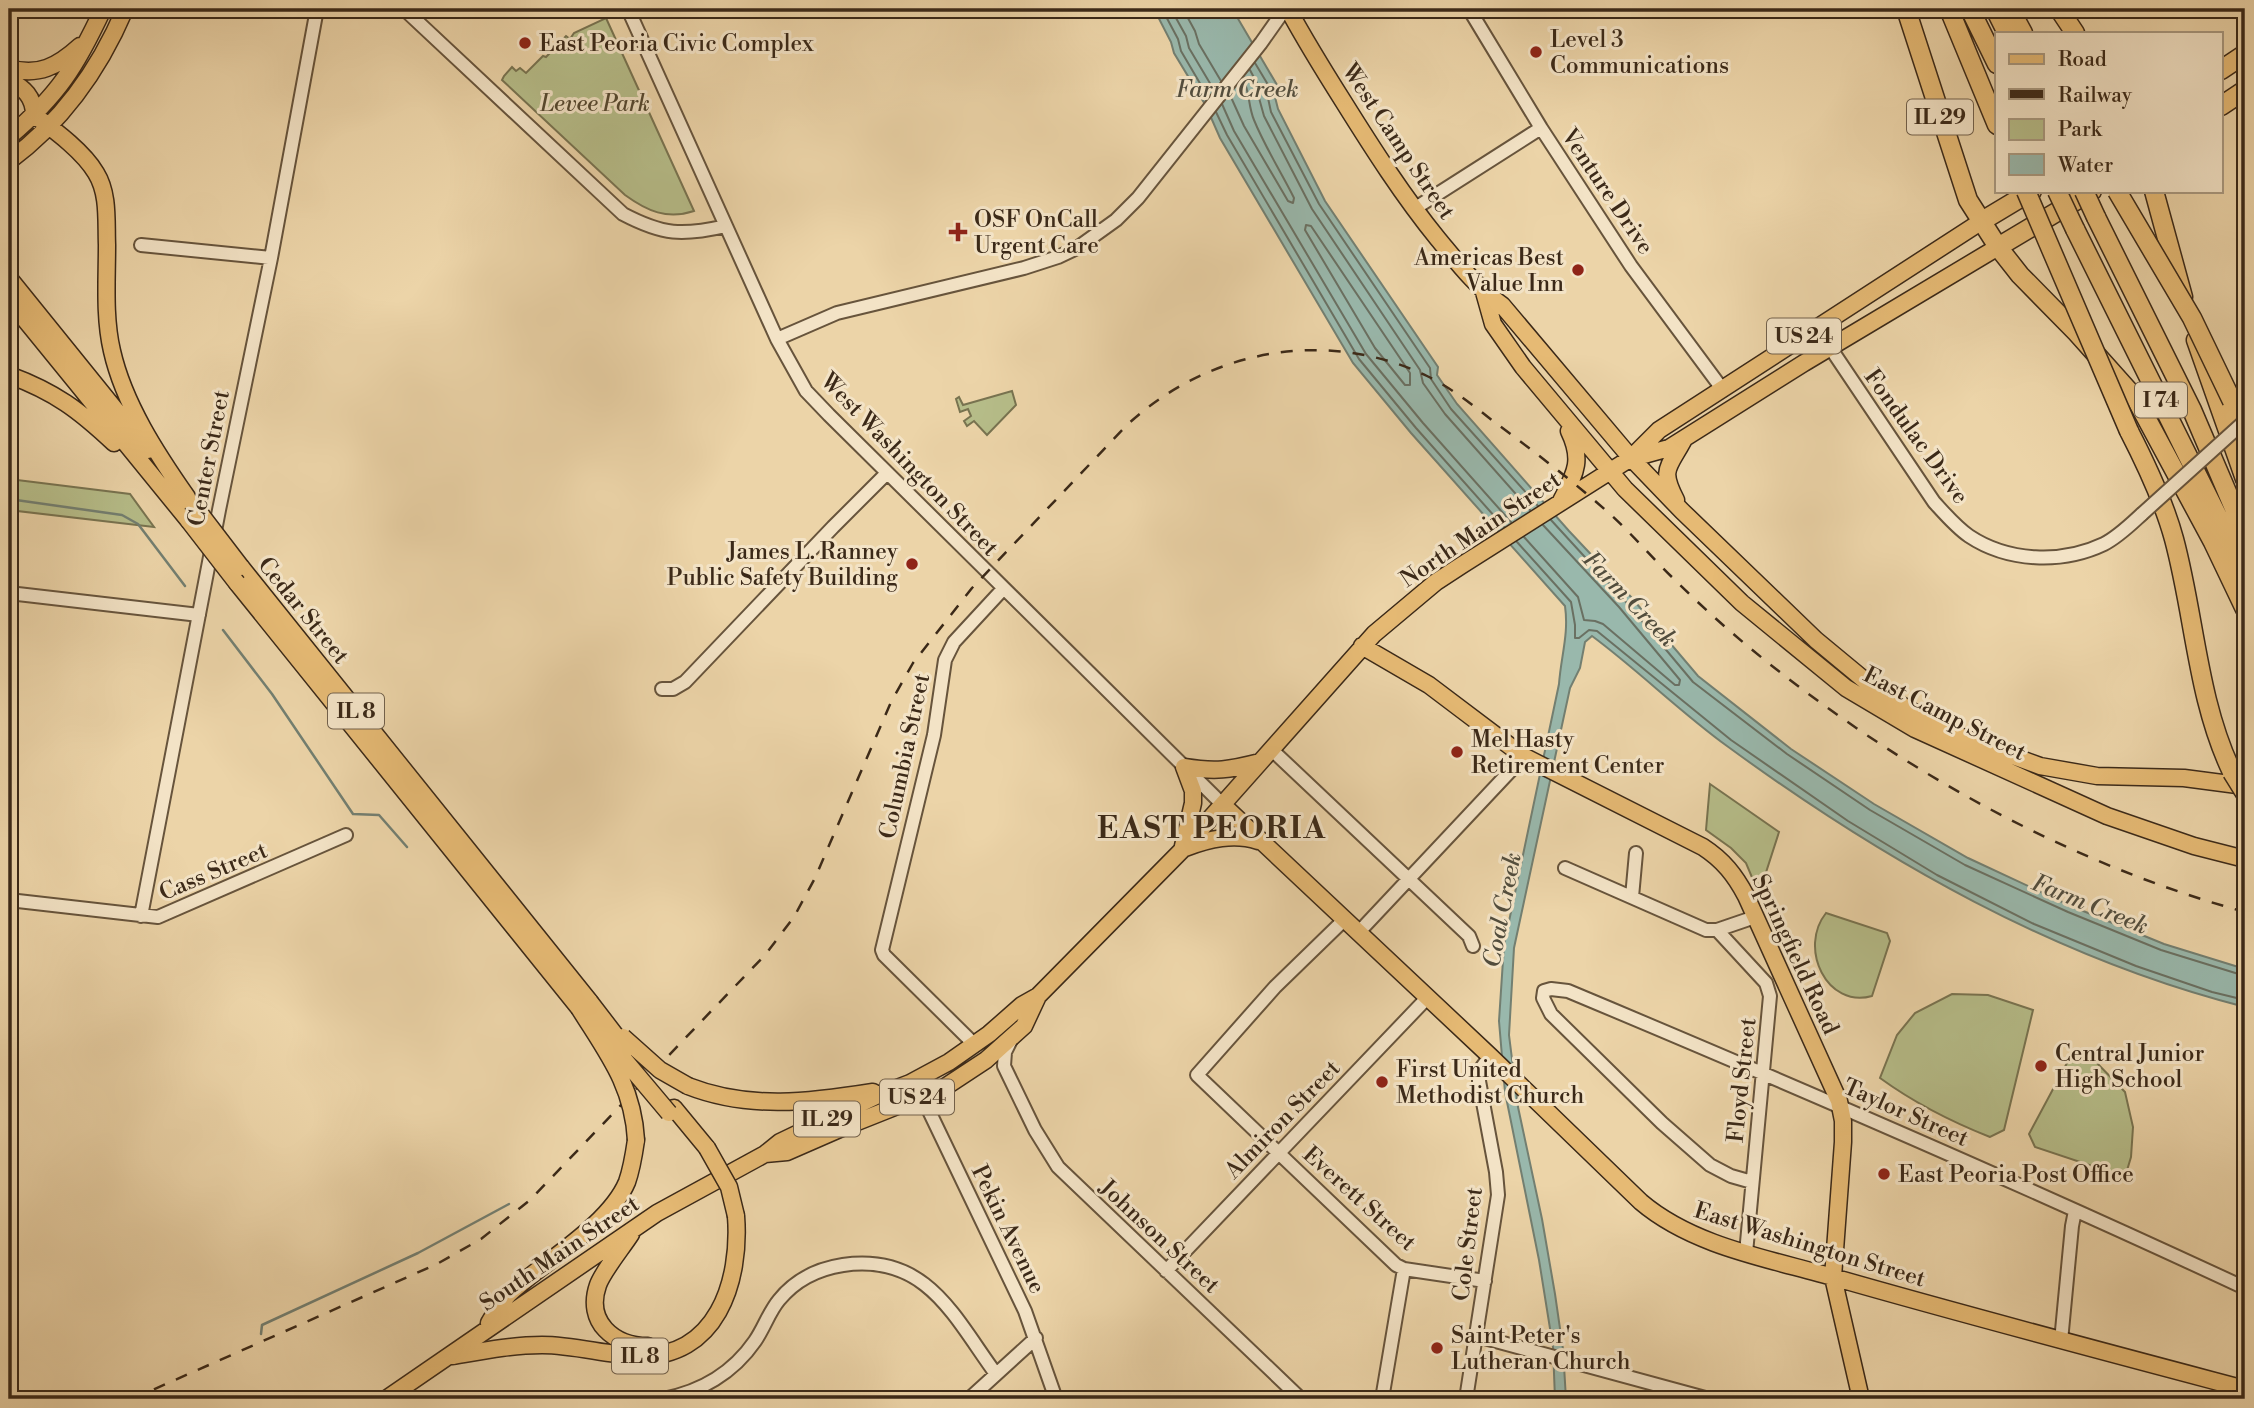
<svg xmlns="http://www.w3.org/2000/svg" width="2254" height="1408" font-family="'Libre Bodoni',serif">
<rect width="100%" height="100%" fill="#ecd4a8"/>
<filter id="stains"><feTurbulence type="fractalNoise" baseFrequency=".00286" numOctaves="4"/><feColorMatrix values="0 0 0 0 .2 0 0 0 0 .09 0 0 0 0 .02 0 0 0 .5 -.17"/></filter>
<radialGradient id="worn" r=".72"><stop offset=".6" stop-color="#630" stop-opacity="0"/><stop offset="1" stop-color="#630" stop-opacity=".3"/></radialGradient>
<path fill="#b6bd89" stroke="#787350" stroke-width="2" d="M606 18 694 211C667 220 647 211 625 195L502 80 504 76 512 67 516 71 520 68 526 73 543 56 546 57 566 36 570 39 574 33Z
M1012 391 1016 405 987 435 974 421 967 426 964 421 971 416 968 409 960 412 956 399 959 397 963 405Z
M9 479 130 494 154 527 9 510Z
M1710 784 1779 832 1759 894 1746 863 1731 848 1706 830Z
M1826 913 1887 933 1890 941 1872 996C1827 1009 1798 948 1826 913Z
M1952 994 1988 995 2033 1010 2004 1130 1990 1137C1952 1122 1913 1102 1880 1078L1897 1035 1915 1013Z
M2074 1050 2098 1064 2125 1092 2133 1127 2131 1157 2125 1177 2035 1147 2029 1134Z"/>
<path fill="#99b8ac" stroke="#737f71" stroke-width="2" d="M1154 9H1241L1237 17 1280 90 1275 97 1278 109 1325 201 1438 367 1437 375 1457 404 1569 531 1631 597 1698 676 1791 749 1874 804 1968 858 2071 906 2164 944 2245 969V1007C2056 959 1884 861 1727 746 1680 712 1638 670 1592 636L1585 642 1580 668 1570 688 1514 948 1509 1035 1518 1107 1542 1219 1555 1294 1563 1349 1566 1399H1555L1553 1347 1539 1260 1505 1092 1499 1021 1504 945 1559 684C1561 656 1569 634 1565 606L1411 433 1353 363 1220 138 1206 106 1174 53 1171 42Z"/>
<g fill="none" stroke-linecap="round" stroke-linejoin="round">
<path stroke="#6a7062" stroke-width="2" d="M1162 9 1178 39 1181 51 1208 97
M1171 9 1186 36 1189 48 1214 90
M1183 9 1195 31 1199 44 1221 81
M1255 63 1270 88 1268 98 1271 112 1319 204 1430 368 1431 379 1451 409 1538 506
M1250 70 1260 89 1259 98 1264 116 1312 209 1420 370 1423 383 1445 414 1530 510
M1230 95 1244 126 1288 201 1293 203 1294 198C1281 172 1265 147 1254 120 1248 106 1250 92 1243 79
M1222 104 1234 131 1366 354 1423 423 1511 522
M1216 112 1227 135 1359 359 1416 428 1504 527
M1306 225 1311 226 1410 373V385H1405L1375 348 1305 230Z
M1551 520 1626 602 1693 682 1787 754 1870 810 1965 865 2068 912 2161 950 2245 976
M1524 537 1578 597 1584 620 1595 621 1603 624 1675 685H1679L1680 680 1619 607 1543 525
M1517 542 1571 602 1575 625V638H1579L1589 630 1597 631 1731 740 1848 821 1937 875 2034 924 2136 966 2212 992 2245 1000"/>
<path stroke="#737f71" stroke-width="2.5" d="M9 499 122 515 138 524 185 586
M223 630 272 694 353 814 379 815 407 847
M261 1334 262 1325 418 1253 509 1204"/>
<g stroke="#67543c" stroke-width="16">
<path id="minor" d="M404 9 623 214C663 235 682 236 726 226
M628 9 777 339 806 391 829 415 1223 805
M1469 9 1541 128 1631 266 1723 390
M1414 209 1541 128
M141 245 271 258
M1817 328 1934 502C1945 514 1956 527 1969 536 2008 562 2062 564 2104 544 2118 537 2130 525 2142 514
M777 339 837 313 1024 268 1058 257 1077 248 1116 220 1138 198 1261 43 1285 9
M9 593 199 615
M662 689H673L685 682 833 527 887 473
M1272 750 1469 936 1473 946
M1565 868 1706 930H1717L1755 917
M1632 897 1636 853
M9 900 158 917 346 835
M141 916 219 510 271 258 317 9
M1344 920 1275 987 1197 1075 1396 1265 1404 1269 1485 1281
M1717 930 1766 983 1770 996 1746 1253
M1358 933 1515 766
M1011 1040 1005 1052 1004 1066 1035 1130 1058 1167 1301 1399
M975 1045 884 955 882 950 934 735 945 660 954 642 1003 589
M919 1090 1025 1311 1056 1399
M1752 1182 1731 1176 1710 1165 1662 1123 1551 1014 1543 998 1544 991 1551 989 1568 991C1795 1086 2022 1184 2245 1288
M1166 1271 1428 997
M1477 1336 1709 1399
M2061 1341 2072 1226 2075 1211
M575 1399H594
M663 1399C700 1392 733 1373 755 1341 764 1328 769 1312 779 1300 796 1279 817 1269 843 1265 927 1253 954 1317 996 1374
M969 1399 1036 1338
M1382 1399 1404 1269
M1466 1399 1498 1195 1496 1172 1479 1081 1480 1070 1490 1056"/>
</g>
<g stroke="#3b2918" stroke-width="19">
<path id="major" d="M1288 9C1305 40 1324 71 1343 101 1373 149 1403 196 1438 239 1458 263 1476 287 1502 305L1631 458 1682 511 1816 640 1880 693 1951 733 2040 766 2097 776 2184 778 2245 786
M9 68C38 77 58 66 80 46
M9 80C24 88 34 97 34 115 54 130 83 151 96 173 109 194 106 221 107 245 107 280 104 317 112 351 124 404 157 454 187 497
M9 137C58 95 76 67 103 9
M9 161C63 121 99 70 125 9
M9 278 148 450
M1484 292 1493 324 1523 367 1625 489 1742 603 1846 688 1915 729 2107 816 2194 846 2245 859
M9 300 189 521
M9 375C55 392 79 410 114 443
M1633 458 1669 448 1804 363 1998 247
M1676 500C1660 469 1668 469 1683 441
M1560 503C1574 475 1584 462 1569 431
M241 567 590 1002
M237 583 579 1008
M1362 646 1429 685 1523 756 1703 847C1723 860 1735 875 1746 896L1839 1101 1843 1121V1142L1833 1277 1861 1399
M1184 767C1216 772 1229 770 1260 762
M1223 805 1490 1056 1641 1202C1694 1247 1771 1259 1836 1278 1972 1317 2109 1353 2245 1389
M1183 846 1193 803V791L1184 767
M1185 848C1209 839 1234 833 1258 841
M688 1086C749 1110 811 1102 873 1092
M674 1108 707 1148
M765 1154 787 1152 842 1128 945 1087 986 1060 1024 1026 1038 996
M631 1234C622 1248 603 1271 598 1285 585 1322 614 1346 648 1346
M489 1323C495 1313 502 1300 511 1292 545 1261 609 1225 627 1182 632 1168 634 1154 636 1140
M453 1356C482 1351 512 1345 542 1345 575 1345 606 1355 637 1356 717 1359 741 1281 736 1216
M386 1399 657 1213 765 1154 780 1142 876 1096 910 1083 949 1062 989 1034 1022 1005 1038 996 1183 849 1374 634 1436 582 1462 565 1631 458 1659 430 1982 221"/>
</g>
<g stroke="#3b2918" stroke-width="21">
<path id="highway" d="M1906 9 1968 200 1998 247 2020 275 2077 333 2136 399 2213 542 2245 609
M1949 9 1997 125
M1970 9 1997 64
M1995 9 2007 33
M2010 9 2023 33
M2059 9 2075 33
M2221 70 2245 54
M2221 106 2245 90
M2154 191 2183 297
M2096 217 2192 410 2245 534
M1982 221 2032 191
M2075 229 2245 571
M1998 247 2092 191
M2196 340 2245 479
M2232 401 2245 429
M2129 431C2147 466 2164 502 2174 539 2195 617 2197 699 2232 772"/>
</g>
<use href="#minor" stroke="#f3e3c6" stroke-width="12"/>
<use href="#major" stroke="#e6ba74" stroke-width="16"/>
<use href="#highway" stroke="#e6ba74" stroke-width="18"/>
<path stroke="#3b2918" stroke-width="2.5" stroke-dasharray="12 12" stroke-linecap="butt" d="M132 1399 437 1264 481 1239 530 1200 765 955 794 917 815 878 891 702 913 663 972 588 1127 425C1208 350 1326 327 1427 376 1452 388 1475 407 1497 424 1536 453 1574 482 1610 514 1633 535 1653 559 1675 580 1720 625 1770 666 1821 703 1947 795 2095 871 2245 912"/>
<g stroke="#67543c" stroke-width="16" stroke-linecap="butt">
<path id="minor-bridge" d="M2142 514 2245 421"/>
</g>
<g stroke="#3b2918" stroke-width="19" stroke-linecap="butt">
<path id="major-bridge" d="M192 503 241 567
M189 521 237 583
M590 1002 626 1049
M579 1008C607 1053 633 1085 636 1140
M623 1037 660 1070 688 1086
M611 1044 669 1113
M707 1148 729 1187 736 1216"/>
</g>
<g stroke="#3b2918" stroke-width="21" stroke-linecap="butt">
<path id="highway-bridge" d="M2026 191 2129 431
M2057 191 2075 229
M2084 191 2096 217
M2117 191 2192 318 2232 401
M2232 772 2245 793"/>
</g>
<use href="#minor-bridge" stroke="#f3e3c6" stroke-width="12"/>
<use href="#major-bridge" stroke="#e6ba74" stroke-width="16"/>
<use href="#highway-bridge" stroke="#e6ba74" stroke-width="18"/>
</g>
<g fill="#8f2418" stroke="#f3e3c6" stroke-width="2.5">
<circle cx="525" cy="43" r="7"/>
<circle cx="1536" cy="52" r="7"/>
<path d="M954.5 221.5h7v7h7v7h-7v7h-7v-7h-7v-7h7z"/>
<circle cx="1578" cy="270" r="7"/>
<circle cx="912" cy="564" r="7"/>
<circle cx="1457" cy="752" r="7"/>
<circle cx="2041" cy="1066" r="7"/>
<circle cx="1382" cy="1082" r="7"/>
<circle cx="1884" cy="1174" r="7"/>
<circle cx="1437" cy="1348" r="7"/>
</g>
<g text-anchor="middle" stroke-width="6" stroke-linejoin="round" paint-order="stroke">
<g fill="#f3e3c6" stroke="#72614c" stroke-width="2">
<rect x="1907" y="99.5" width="66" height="35" rx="5"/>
<rect x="1767" y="318.5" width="74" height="35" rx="5"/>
<rect x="2135" y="382.5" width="52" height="35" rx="5"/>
<rect x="328" y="693.5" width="56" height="35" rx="5"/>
<rect x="880" y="1079.5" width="74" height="35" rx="5"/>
<rect x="794" y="1101.5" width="66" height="35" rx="5"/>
<rect x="612" y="1338.5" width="56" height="35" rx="5"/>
</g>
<g font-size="21" font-weight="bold" fill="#3b2918">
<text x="1940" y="124">IL 29</text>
<text x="1804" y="343">US 24</text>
<text x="2161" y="407">I 74</text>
<text x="356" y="718">IL 8</text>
<text x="917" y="1104">US 24</text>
<text x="827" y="1126">IL 29</text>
<text x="640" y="1363">IL 8</text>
</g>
<g font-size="23" fill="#3b2918" stroke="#f3e3c6" text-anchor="start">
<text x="1550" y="47">Level 3<tspan x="1550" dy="26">Communications</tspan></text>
<text x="539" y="51">East Peoria Civic Complex</text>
<text x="974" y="227">OSF OnCall<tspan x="974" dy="26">Urgent Care</tspan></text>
<text x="1564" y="265" text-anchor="end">Americas Best<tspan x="1564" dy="26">Value Inn</tspan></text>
<text x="898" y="559" text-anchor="end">James L. Ranney<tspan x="898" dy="26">Public Safety Building</tspan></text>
<text x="1471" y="747">Mel Hasty<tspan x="1471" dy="26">Retirement Center</tspan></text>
<text x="2055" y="1061">Central Junior<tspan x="2055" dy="26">High School</tspan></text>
<text x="1396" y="1077">First United<tspan x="1396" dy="26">Methodist Church</tspan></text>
<text x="1898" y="1182">East Peoria Post Office</text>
<text x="1451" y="1343">Saint Peter's<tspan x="1451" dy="26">Lutheran Church</tspan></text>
</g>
<g font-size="23" font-style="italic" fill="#54472f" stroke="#f3e3c6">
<text x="595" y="111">Levee Park</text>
</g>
<g font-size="23" fill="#3b2918" stroke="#f3e3c6">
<text transform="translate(1399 141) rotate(56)" y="8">West Camp Street</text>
<text transform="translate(1608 191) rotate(56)" y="8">Venture Drive</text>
<text transform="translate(1917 436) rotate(54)" y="8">Fondulac Drive</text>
<text transform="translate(208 458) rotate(-79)" y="8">Center Street</text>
<text transform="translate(910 464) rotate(46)" y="8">West Washington Street</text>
<text transform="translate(1480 529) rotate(-34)" y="8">North Main Street</text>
<text transform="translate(304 610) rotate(51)" y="8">Cedar Street</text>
<text transform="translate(1945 713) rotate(27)" y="8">East Camp Street</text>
<text transform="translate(904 756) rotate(-78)" y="8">Columbia Street</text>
<text transform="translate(213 871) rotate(-23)" y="8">Cass Street</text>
<text transform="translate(1796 954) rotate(65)" y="8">Springfield Road</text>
<text transform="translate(1741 1080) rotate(-84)" y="8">Floyd Street</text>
<text transform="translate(1906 1112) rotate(24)" y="8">Taylor Street</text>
<text transform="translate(1282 1119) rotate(-46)" y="8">Almiron Street</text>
<text transform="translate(1360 1198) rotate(42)" y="8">Everett Street</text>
<text transform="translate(1009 1229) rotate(64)" y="8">Pekin Avenue</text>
<text transform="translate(1160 1236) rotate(43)" y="8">Johnson Street</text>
<text transform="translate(1467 1244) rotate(-83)" y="8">Cole Street</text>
<text transform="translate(1810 1244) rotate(17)" y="8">East Washington Street</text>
<text transform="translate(559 1253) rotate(-34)" y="8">South Main Street</text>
</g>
<g font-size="24" font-style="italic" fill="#524d3d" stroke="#f3e3c6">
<text x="1237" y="97">Farm Creek</text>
<text transform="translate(1630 599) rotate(46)" y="8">Farm Creek</text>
<text transform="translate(2090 904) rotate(22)" y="8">Farm Creek</text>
<text transform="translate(1502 910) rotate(-79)" y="8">Coal Creek</text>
</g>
<g font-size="30" font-weight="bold" letter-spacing="2" fill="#3b2918" stroke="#f3e3c6">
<text x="1212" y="838">EAST PEORIA</text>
</g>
</g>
<rect width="2254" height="1408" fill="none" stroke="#ecd4a8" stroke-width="35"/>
<rect x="10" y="10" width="2233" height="1387" fill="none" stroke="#3b2918" stroke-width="3.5"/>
<rect x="18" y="18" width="2219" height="1373" fill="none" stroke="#3b2918" stroke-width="2"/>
<rect x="1995" y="32" width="228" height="161" fill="#f3e3c6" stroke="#a99980" stroke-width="2"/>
<rect x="2009" y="54" width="35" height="10" fill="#e6ba74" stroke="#a99980" stroke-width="2"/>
<text x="2058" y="66" font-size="21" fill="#3b2918">Road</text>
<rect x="2009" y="89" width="35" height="10" fill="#3b2918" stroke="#a99980" stroke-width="2"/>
<text x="2058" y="102" font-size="21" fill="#3b2918">Railway</text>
<rect x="2009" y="119" width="35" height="21" fill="#b6bd89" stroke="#a99980" stroke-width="2"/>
<text x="2058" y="136" font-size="21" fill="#3b2918">Park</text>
<rect x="2009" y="154" width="35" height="21" fill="#99b8ac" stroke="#a99980" stroke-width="2"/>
<text x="2058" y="172" font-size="21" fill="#3b2918">Water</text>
<rect width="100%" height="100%" filter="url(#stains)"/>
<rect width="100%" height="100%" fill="url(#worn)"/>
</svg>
